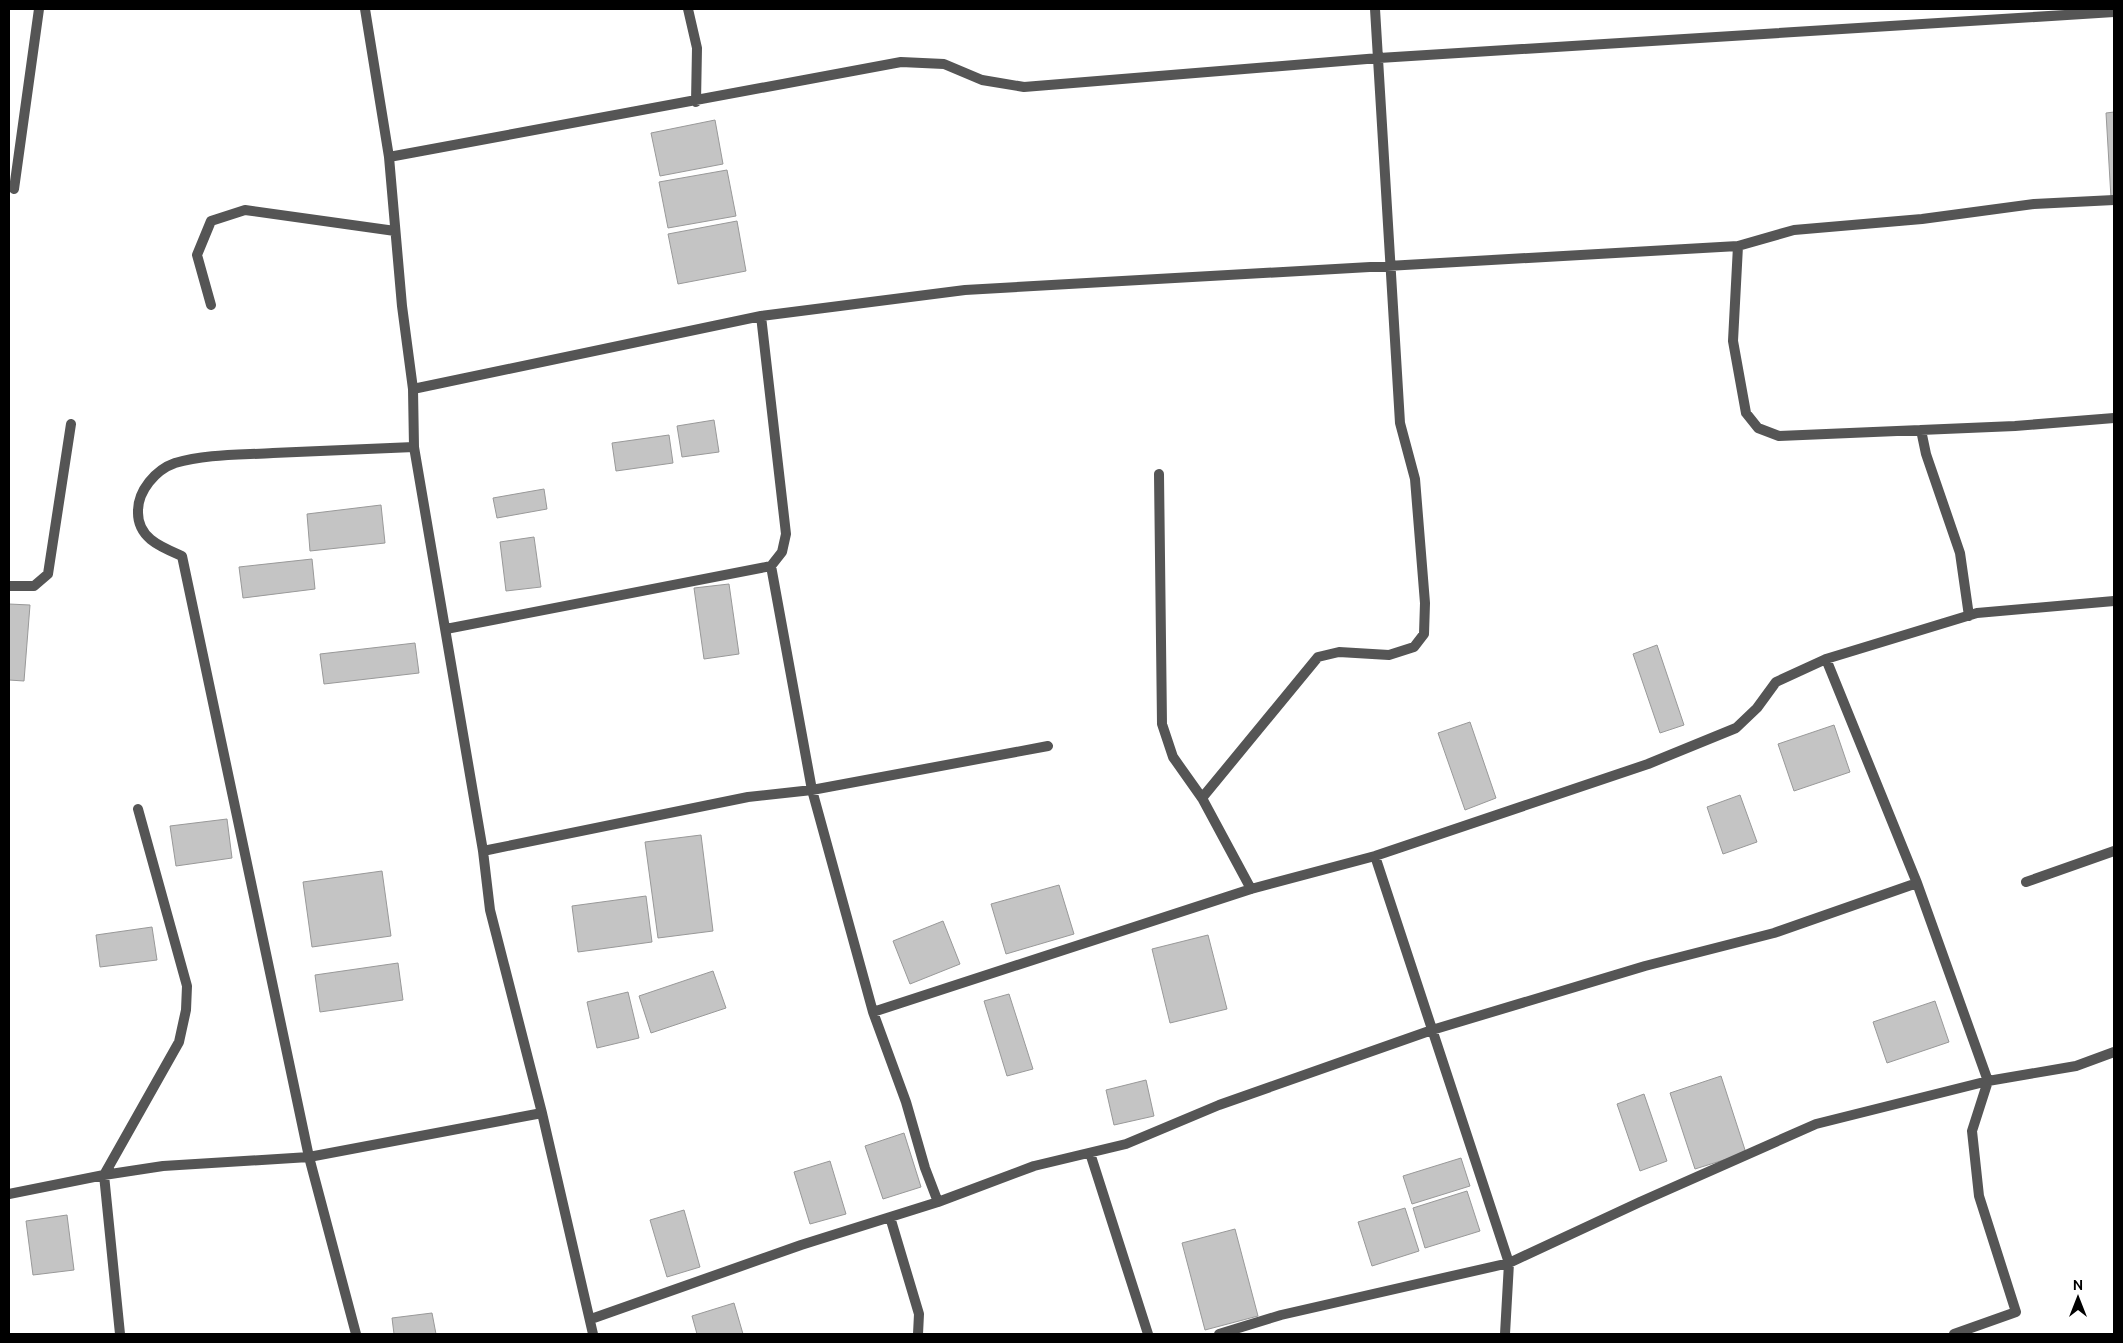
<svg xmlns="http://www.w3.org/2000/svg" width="2123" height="1343" font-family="Ubuntu,sans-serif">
<rect width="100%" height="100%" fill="#fff"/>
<path fill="#c4c4c4" stroke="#999" d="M2114 112V198H2111L2106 113Z
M715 120 723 164 660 176 651 133Z
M727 170 736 216 668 228 659 182Z
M737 221 746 271 678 284 668 234Z
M714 420 719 452 682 457 677 426Z
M669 435 673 463 616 471 612 443Z
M544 489 547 509 497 518 493 498Z
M381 505 385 543 310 551 307 514Z
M534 537 541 587 506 591 500 542Z
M312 559 315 589 243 598 239 567Z
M729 584 739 654 704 659 694 588Z
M9 604 30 605 24 681 9 680Z
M415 643 419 673 324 684 320 654Z
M1657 645 1684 725 1660 733 1633 654Z
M1470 722 1496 798 1465 810 1438 733Z
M1834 725 1850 772 1794 791 1778 744Z
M1740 795 1757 842 1723 854 1707 807Z
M227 819 232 858 176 866 170 826Z
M701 835 713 931 658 938 645 842Z
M382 871 391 936 312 947 303 882Z
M1059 885 1074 934 1006 954 991 904Z
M646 896 652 942 578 952 572 906Z
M943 921 960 964 910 984 893 941Z
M152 927 157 960 100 967 96 935Z
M1208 935 1227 1009 1170 1023 1152 949Z
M398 963 403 1000 320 1012 315 975Z
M713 971 726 1008 651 1033 639 996Z
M628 992 639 1038 597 1048 587 1002Z
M1009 994 1033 1069 1007 1076 984 1001Z
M1935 1001 1949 1042 1887 1063 1873 1022Z
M1721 1076 1746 1153 1695 1169 1670 1093Z
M1146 1080 1154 1116 1114 1125 1106 1090Z
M1644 1094 1667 1161 1640 1171 1617 1104Z
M904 1133 921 1187 883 1199 865 1146Z
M1461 1158 1470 1186 1412 1204 1403 1176Z
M830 1161 846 1214 810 1224 794 1172Z
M1467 1191 1480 1231 1425 1248 1413 1208Z
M1405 1208 1419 1251 1372 1266 1358 1222Z
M684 1210 700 1267 667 1277 650 1220Z
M67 1215 74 1270 33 1275 26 1221Z
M1235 1229 1258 1316 1205 1330 1182 1243Z
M734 1303 743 1334H697L692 1316Z
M432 1313 436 1334H394L392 1318Z"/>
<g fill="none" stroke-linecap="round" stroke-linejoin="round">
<path stroke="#555" stroke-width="10" d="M365 9 389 157 402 306 413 389 414 447 483 851 490 910 542 1113 593 1334
M688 9 697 48 696 102
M389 157 901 62 944 64 982 80 1024 87 1379 58 2114 12
M14 189 39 9
M2114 200 2034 204 1922 219 1794 230 1738 246 1733 341 1746 413 1758 428 1779 436 2015 426 2114 418
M211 305 197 255 211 221 245 210 395 231
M413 389 761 316 965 290 1738 246
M1921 430 1926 454 1960 553 1969 616
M1159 474 1162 724 1173 757 1202 798
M771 566 812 790 873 1012
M9 586H34L48 574 71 424
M446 629 771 566 782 552 786 534 761 316
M1826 659 1917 883 1988 1081 1972 1131 1979 1196 2016 1312 1954 1334
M483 851 748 797 812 790 1048 746
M2026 882 2114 851
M1251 889 1202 798 1318 657 1339 652 1389 655 1414 647 1424 634 1425 603 1415 479 1400 423 1375 9
M1090 1153 1148 1334
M9 1194 104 1175 179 1042 186 1010 187 986 138 809
M938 1202 925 1168 906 1102 873 1012 1251 889 1375 856 1648 764 1736 728 1757 708 1776 682 1826 659 1977 613 2114 601
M890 1217 919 1314 918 1334
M591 1319 801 1245 938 1202 1034 1166 1126 1144 1219 1105 1432 1030 1645 966 1774 933 1917 883
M120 1334 104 1175 163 1166 309 1157 542 1113
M356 1334 309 1157 182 556C161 547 137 538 138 511 138 491 155 470 175 463 206 454 241 455 273 453 320 451 367 449 414 447
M1219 1334 1281 1315 1509 1263 1375 856
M1505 1334 1509 1263 1640 1202 1816 1124 1988 1081 2076 1066 2114 1052"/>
</g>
<rect width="2123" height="1343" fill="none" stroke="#000000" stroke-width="20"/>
<g transform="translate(2078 1298)" stroke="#ffffff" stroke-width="4" paint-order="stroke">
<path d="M0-4L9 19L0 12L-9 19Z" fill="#000000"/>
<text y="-8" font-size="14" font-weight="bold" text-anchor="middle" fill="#000000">N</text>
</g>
</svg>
